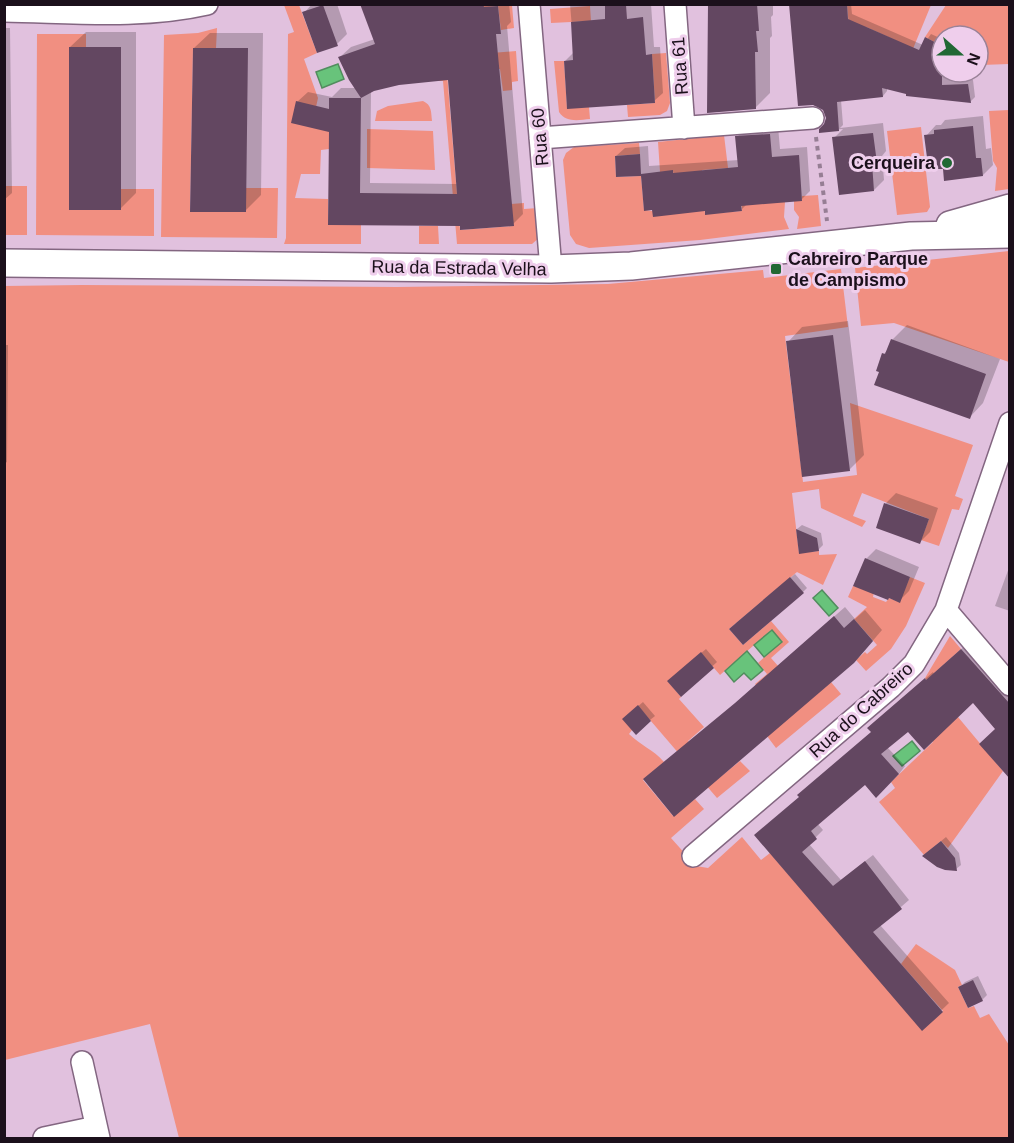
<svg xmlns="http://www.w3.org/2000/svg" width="1014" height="1143" font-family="Helvetica,sans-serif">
<rect width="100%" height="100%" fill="#e1c1de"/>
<path fill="#f18f81" d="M284 5H299L317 53 304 59 318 98 312 125H329V149L321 150 320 174H301L295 198 328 199V225H361V244H284L286 238 288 34 294 32Z
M426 5H512L514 28 501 30 498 6 442 12Z
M847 5H931L910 56 895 40 866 27 857 46 853 70Z
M946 5H1009V64L981 65 978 63V36H942V46L925 37Z
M590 6 591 21 551 23 550 9Z
M217 28 216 48H193L190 211 245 212 246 188H278L277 238 161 237 164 35 198 33Z
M37 34H86V47H69V210H121V189H154V236L36 235Z
M516 51 518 81 512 82V90L503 91 500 69 447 74 460 230 513 226 511 204 524 203V209L538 208 540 237 532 244H457L443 81H438L466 55Z
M666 53 670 103 667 111 660 115 628 117 627 105 655 103 652 54Z
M554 61H564L567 108 589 107 590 119C579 120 566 123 559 112Z
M423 101C432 105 431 112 432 121H375L377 111 388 106Z
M1009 110V189L995 191 997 168 993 161 989 111Z
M921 127 930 207 927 212 897 215 887 131Z
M367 129 433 131 435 170 367 168Z
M724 135 728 168 702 170 705 214 742 211 740 187 785 202 784 217 789 229 700 240 589 248 576 244 570 235 563 160 566 153 574 147 639 143 640 154 615 156 616 177 641 176 644 210 678 214 673 171 660 172 658 142Z
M5 186H27V235H5Z
M818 195 821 226 797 229 799 217 794 210V201H802V196Z
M419 226H438L439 244H419Z
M1009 251V362L894 323 861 326 855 268Z
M841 269 848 327 785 336 803 482 857 475 850 403 973 445 955 496 963 499 959 510 952 509 939 546 921 540 929 519 862 493 853 516 866 521 862 527 821 508 819 489 792 493 799 553 819 551V555L837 554 823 585 797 572 729 629 743 645 771 621 789 642 771 658 809 701 831 682 841 694 776 748 767 736 786 720 755 684 767 674 758 663 782 641 771 630 720 675 701 653 668 681 681 697 679 699 704 727 688 741 719 778 740 761 750 771 717 798 638 706 632 730 629 734C640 745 654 750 664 762L643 780 673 816 695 799 704 809 671 838 696 866 708 868 742 837 761 860 770 853 922 1030 943 1011 901 964 916 944 955 970 962 985 958 987 968 1008 974 1006 980 1018 989 1014 1009 1045V1138H179L150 1024 5 1060 4 286 82 285 397 287 608 284 763 270 764 278Z
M910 577 925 583 906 626 891 649 866 671 856 660 865 652 867 654 877 645 854 619 867 607 848 597 853 586 874 592 873 597 886 602 889 598 899 602Z
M950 636 961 649 930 677 939 695 925 678Z
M958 717 1003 771 948 848 941 841 924 855 879 802 895 788 891 782 933 742 920 728Z"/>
<path fill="#68c37b" stroke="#518d5e" stroke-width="1.5" d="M338 64 344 79 322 88 316 72Z
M822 590 838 608 829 616 813 598Z
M772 630 782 642 764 657 754 645Z
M747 651 763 670 751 680 744 673 734 682 725 671Z
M912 741 920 751 902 766 893 756Z"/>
<path fill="#0003" fill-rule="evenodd" d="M312 4H337L347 34 337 44 304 13Z
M362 4H509L511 22 507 26 523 214 513 224 329 223 330 131 297 102 308 92 332 97 341 88H356L340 57 351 47 375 39ZM449 78 458 184 370 183 371 91 399 83Z
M570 4H651L654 47H660L663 93 654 101 565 61 574 52Z
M710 4H773V15L771 17 772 36 770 38V93L755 108Z
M791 4H851L852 14 923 45 931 34 942 39V72H958L953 81 973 80 975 97 970 102 887 87V91L883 96 841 100 843 125 840 128 883 123 886 151 882 156 884 180 874 190 834 138 843 129 820 131 826 124 827 118Z
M4 28H10L12 193 4 200Z
M86 32H136V193L121 208 70 47Z
M210 33H263L261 195 245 211 194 48Z
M983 116 986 149 991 148 993 165 983 175 944 167 926 136 936 125H941L945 120Z
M778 126 780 149 807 147 810 191 802 199 747 204 741 210 706 209 642 174 617 175 616 156 625 148 648 146 649 166 739 160 737 137 745 129Z
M848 321 864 455 849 470 788 342 802 327Z
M907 325 1000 359 983 403 969 418 884 354 889 348 892 340Z
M4 345H8L7 462 4 464Z
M896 493 938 508 930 532 920 542 877 527 886 503Z
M802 525 821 533 823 545 818 550 800 552 797 529Z
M876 549 919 567 909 591 899 601 866 559Z
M1010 565V611L995 606Z
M795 574 807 588 803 592 735 624Z
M845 607 855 619 865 610 882 630 864 651 747 693Z
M969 642 1010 688V762L997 729 973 701 908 730 887 747 905 766 899 774 865 783 817 823 823 830 809 844 841 880 873 855 909 900 880 925 949 1003 922 1029 756 836 872 732 876 721 933 672 934 674Z
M706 649 717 662 681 695 674 676Z
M643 702 655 716 650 720 629 714Z
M946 837 959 853 961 865 956 869 929 851Z
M978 976 987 995 982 1000 960 987 965 982Z"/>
<path fill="#634761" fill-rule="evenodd" d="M360 4H483L484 7 498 6 501 34H496L514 226 460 230V226L328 225 329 132 291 123 296 101 329 109V98H361L349 80 338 57 375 44ZM448 80 457 194 360 193 361 98 374 91 399 85Z
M708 4H757L759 31H756L758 52H755L756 109 707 113Z
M789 4H847L848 19 919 50 925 37 942 46V85L968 84 971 103 906 96V94L882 88 883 97 837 102 839 131 819 133V129L824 124 826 118 823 110 813 105 798 106Z
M323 5 338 46 317 53 302 12Z
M626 5 627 19 643 17 646 55 652 54 655 103 567 109 564 61 573 60 571 22 605 19V6Z
M69 47H121V210H69Z
M193 48H248L246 212H190Z
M973 126 976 158H981L983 176 944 181 943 169H937V164L928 165 924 135 934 134V130Z
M873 133 877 163H872L874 191 839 195 832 137Z
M770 134 772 157 799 155 802 201 741 206 742 211 705 215V211L653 217 652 210 644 211 641 176 616 177 615 156 640 154 641 174 673 170V173L738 167 735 136Z
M833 335 850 471 802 477 786 341Z
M891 339 986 374 970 419 874 385 879 372 876 371 882 353 885 354Z
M884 503 929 519 920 544 876 528Z
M796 529 817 538 819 551 799 554Z
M865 558 910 577 900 603 889 598 888 600 853 586Z
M790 577 804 593 743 645 729 629Z
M834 616 844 628 854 619 873 641 854 663 674 817 643 779 735 703Z
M961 649 1010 704V779L979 744 995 729 973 703 924 750 908 732 881 754 899 774 876 798 865 785 811 831 817 839 802 852 833 886 865 861 902 909 873 932 943 1012 922 1031 754 835 799 797 797 795 871 732 867 728 925 678 926 680Z
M701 652 714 668 681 697 667 681Z
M638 705 651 721 636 735 622 719Z
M941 841 955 858 957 871 945 870 937 867 922 856Z
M973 980 983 1001 968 1008 958 987Z"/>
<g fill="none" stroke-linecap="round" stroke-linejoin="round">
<g stroke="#836681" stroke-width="24">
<path id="minor" d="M529 4 551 269
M675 4 684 128
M4 11C72 12 141 19 207 4
M540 138 813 118
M946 610 1010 685
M693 856 891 687 914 664 946 610 1010 423
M82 1062 99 1138
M44 1138 96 1127"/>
</g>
<g stroke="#836681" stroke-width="30">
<path id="tertiary" d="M950 225 1010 208
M4 263 551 269 631 266 911 236 1010 234"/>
</g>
<path stroke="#967e94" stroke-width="4" stroke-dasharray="4.5 4.5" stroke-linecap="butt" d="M816 137 827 221"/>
<use href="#minor" stroke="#fff" stroke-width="21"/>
<use href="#tertiary" stroke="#fff" stroke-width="27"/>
</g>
<g fill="#216834" stroke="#efceec" stroke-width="2">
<circle cx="947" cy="163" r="6"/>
<rect x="770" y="263" width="12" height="12" rx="3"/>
</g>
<g text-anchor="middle" stroke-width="6" stroke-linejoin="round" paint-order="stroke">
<g font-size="18" fill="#1b101b" stroke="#efceec">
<text transform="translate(680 66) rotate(-94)" y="6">Rua 61</text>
<text transform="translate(540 137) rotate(-95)" y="6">Rua 60</text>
<text transform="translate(459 268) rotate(1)" y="6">Rua da Estrada Velha</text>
<text transform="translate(861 710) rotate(-42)" y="6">Rua do Cabreiro</text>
</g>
<g font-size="18" font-weight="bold" fill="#1b101b" stroke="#efceec" text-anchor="end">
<text x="935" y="169">Cerqueira</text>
<text x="788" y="265" text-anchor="start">Cabreiro Parque<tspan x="788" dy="21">de Campismo</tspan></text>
</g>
</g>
<rect width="1014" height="1143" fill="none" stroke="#1b101b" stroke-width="12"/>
<g transform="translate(960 54) rotate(111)"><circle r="28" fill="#efceec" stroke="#9a8298" stroke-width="1.5"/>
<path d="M0-4.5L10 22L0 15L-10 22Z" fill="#216834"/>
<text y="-9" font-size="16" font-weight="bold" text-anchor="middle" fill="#1b101b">N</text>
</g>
</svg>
